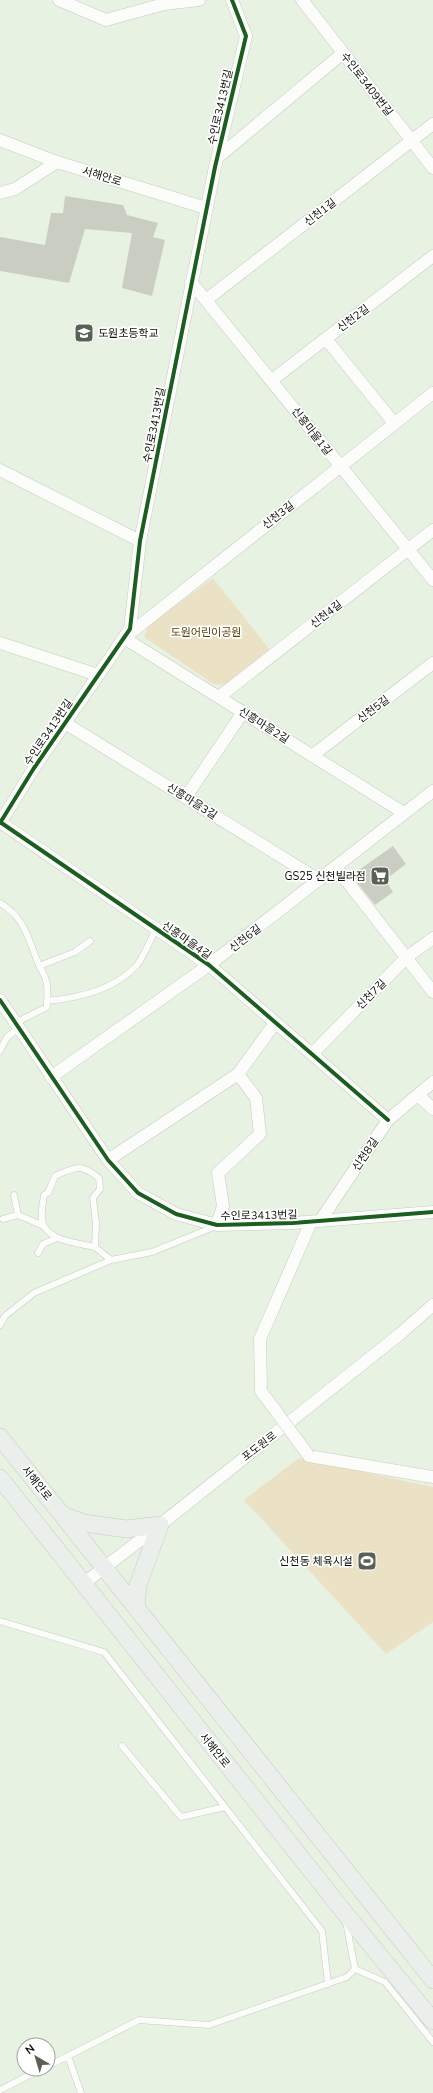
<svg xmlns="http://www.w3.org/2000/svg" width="433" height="2093" font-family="'Nunito Sans','Noto Sans KR',sans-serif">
<rect width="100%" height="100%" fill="#e8f2e3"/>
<path fill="#ebe2c5" d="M213 578 270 650 230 684 215 685 144 637 148 626Z
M299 1458 433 1487V1622L386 1654 244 1500Z"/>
<path fill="#cacec2" d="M65 196 123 205 127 215 158 223 153 237 165 240 152 296 122 288 132 233 85 229 69 283 0 271V237L45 245 51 213H63Z
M393 846 406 864 385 880 393 892 375 905 355 880 356 872Z"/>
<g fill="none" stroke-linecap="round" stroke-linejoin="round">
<g stroke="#c4ccc0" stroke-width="7">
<path id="lane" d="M0 903C26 918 28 940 39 965 42 972 46 976 47 985 48 992 47 999 47 1007L15 1023
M39 966 75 952 90 941
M47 1001C78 998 116 989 137 965 145 955 150 940 156 929
M0 1051 7 1037 19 1028
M14 1195 18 1215 44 1226
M3 1219 18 1215
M95 1247C79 1243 53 1242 44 1226 39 1218 43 1204 44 1195L48 1193 55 1176C76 1167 80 1163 99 1178L100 1189 93 1198 96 1224 95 1247 111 1260
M38 1253 43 1244 57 1238
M0 1325 5 1316 34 1293 111 1260 152 1252 216 1226
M0 1621 104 1652 225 1807
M122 1746 181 1817 225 1807 322 1931 328 1984
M346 1922 355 1969
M355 1969 385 1982 433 2042
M68 2056 81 2093
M48 2066 139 2020 209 2025 347 1977 355 1969
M0 2090 41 2069"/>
</g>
<g stroke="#c4ccc0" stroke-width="13">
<path id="street" d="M59 0 106 20 164 4 199 0
M302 0 433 168
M0 140 57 162 206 208
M217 158 343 53
M0 193 15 189 57 162
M191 282 433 580
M206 300 433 124
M326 339 394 423
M272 380 433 256
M0 470 140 541
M0 643 98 675
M219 697 433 530
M65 723 319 880
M313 755 433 663
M186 797 243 712
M404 813 124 638 433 393
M0 822 209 965 388 1120
M0 823 34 768 130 629 140 541 215 167 246 36 232 0
M336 867 433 992
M0 1000 108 1160 138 1193 176 1214 217 1225 293 1223 433 1212
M312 1054 407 957 433 938
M51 1077 209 965 433 791
M418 1095 433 1109
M108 1160 238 1074
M320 1221 388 1120 433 1082
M217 1225 223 1206 218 1173 260 1134 256 1098 238 1074 275 1023
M261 1391 260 1339 311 1222
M309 1456 433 1477
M83 1584 160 1525 400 1334 433 1305"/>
</g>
<g stroke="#c4ccc0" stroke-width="18">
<path id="secondary" d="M0 1437 433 1980
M0 1478 344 1912 433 2021
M62 1515 84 1523 126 1529 160 1525 138 1585 136 1608"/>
</g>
<use href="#lane" stroke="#fcfdfb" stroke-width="6"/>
<use href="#street" stroke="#fcfdfb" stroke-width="12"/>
<use href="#secondary" stroke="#ebefec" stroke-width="17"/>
<g stroke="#c4ccc0" stroke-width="13" stroke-linecap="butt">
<path id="street-bridge" d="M261 1391 309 1456"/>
</g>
<use href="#street-bridge" stroke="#fcfdfb" stroke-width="12"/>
<g stroke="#fff" stroke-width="6">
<path id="cycleway" d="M0 822 209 965 388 1120
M0 823 34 768 130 629 140 541 215 167 246 36 232 0
M0 1000 108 1160 138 1193 176 1214 217 1225 293 1223 433 1212"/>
</g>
<use href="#cycleway" stroke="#1b5e20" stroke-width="4"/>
</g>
<defs>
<g id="school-square" transform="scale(1)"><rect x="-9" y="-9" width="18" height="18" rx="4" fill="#596055" stroke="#fff"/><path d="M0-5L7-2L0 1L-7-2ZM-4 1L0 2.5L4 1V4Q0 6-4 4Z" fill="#fff"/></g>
<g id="supermarket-square" transform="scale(1)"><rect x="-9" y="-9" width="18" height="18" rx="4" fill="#596055" stroke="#fff"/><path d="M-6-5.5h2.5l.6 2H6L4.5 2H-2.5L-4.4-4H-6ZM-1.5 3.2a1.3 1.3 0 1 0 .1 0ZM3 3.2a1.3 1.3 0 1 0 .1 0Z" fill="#fff"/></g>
<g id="stadium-square" transform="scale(1)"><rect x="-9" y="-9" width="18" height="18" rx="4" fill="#596055" stroke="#fff"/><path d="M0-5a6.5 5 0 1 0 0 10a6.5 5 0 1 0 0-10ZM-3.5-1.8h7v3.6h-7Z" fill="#fff"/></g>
</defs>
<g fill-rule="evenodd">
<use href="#school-square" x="84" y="333"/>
<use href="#supermarket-square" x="380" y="876"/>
<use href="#stadium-square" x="367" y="1561"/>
</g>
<g text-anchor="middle" stroke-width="3.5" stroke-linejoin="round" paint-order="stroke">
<g font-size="11" fill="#0c1108" stroke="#fff">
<text transform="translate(367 84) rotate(52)" y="4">수인로3409번길</text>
<text transform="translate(220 107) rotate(-77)" y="4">수인로3413번길</text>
<text transform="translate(102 176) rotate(17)" y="4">서해안로</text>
<text transform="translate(320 212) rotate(-38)" y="4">신천1길</text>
<text transform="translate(353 318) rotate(-37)" y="4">신천2길</text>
<text transform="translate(154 425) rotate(-79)" y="4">수인로3413번길</text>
<text transform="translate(312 431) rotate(52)" y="4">신흥마을1길</text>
<text transform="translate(278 515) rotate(-38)" y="4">신천3길</text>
<text transform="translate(326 614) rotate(-38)" y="4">신천4길</text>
<text transform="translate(373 709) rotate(-37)" y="4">신천5길</text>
<text transform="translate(264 725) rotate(32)" y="4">신흥마을2길</text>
<text transform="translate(48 732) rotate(-56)" y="4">수인로3413번길</text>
<text transform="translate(192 801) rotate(32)" y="4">신흥마을3길</text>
<text transform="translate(245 938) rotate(-38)" y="4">신천6길</text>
<text transform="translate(187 940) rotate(35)" y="4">신흥마을4길</text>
<text transform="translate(371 994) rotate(-45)" y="4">신천7길</text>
<text transform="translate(365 1154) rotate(-56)" y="4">신천8길</text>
<text transform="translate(259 1215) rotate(-1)" y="4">수인로3413번길</text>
<text transform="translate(259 1446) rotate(-38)" y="4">포도원로</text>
<text transform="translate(37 1483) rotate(51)" y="4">서해안로</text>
<text transform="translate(215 1750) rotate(51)" y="4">서해안로</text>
</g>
<g font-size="11" fill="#0c1108" stroke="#fff" text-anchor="end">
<text x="98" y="337" text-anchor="start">도원초등학교</text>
<text x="366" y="880">GS25 신천빌라점</text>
<text x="353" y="1565">신천동 체육시설</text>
</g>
<g font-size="11" fill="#5d410a" stroke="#fff">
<text x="206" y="636">도원어린이공원</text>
</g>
</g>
<g transform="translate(36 2057) rotate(322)"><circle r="19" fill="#ffffff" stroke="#9ea09c"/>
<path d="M0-3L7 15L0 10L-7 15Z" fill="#596055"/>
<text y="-6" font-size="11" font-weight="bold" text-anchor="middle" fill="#0c1108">N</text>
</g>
</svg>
